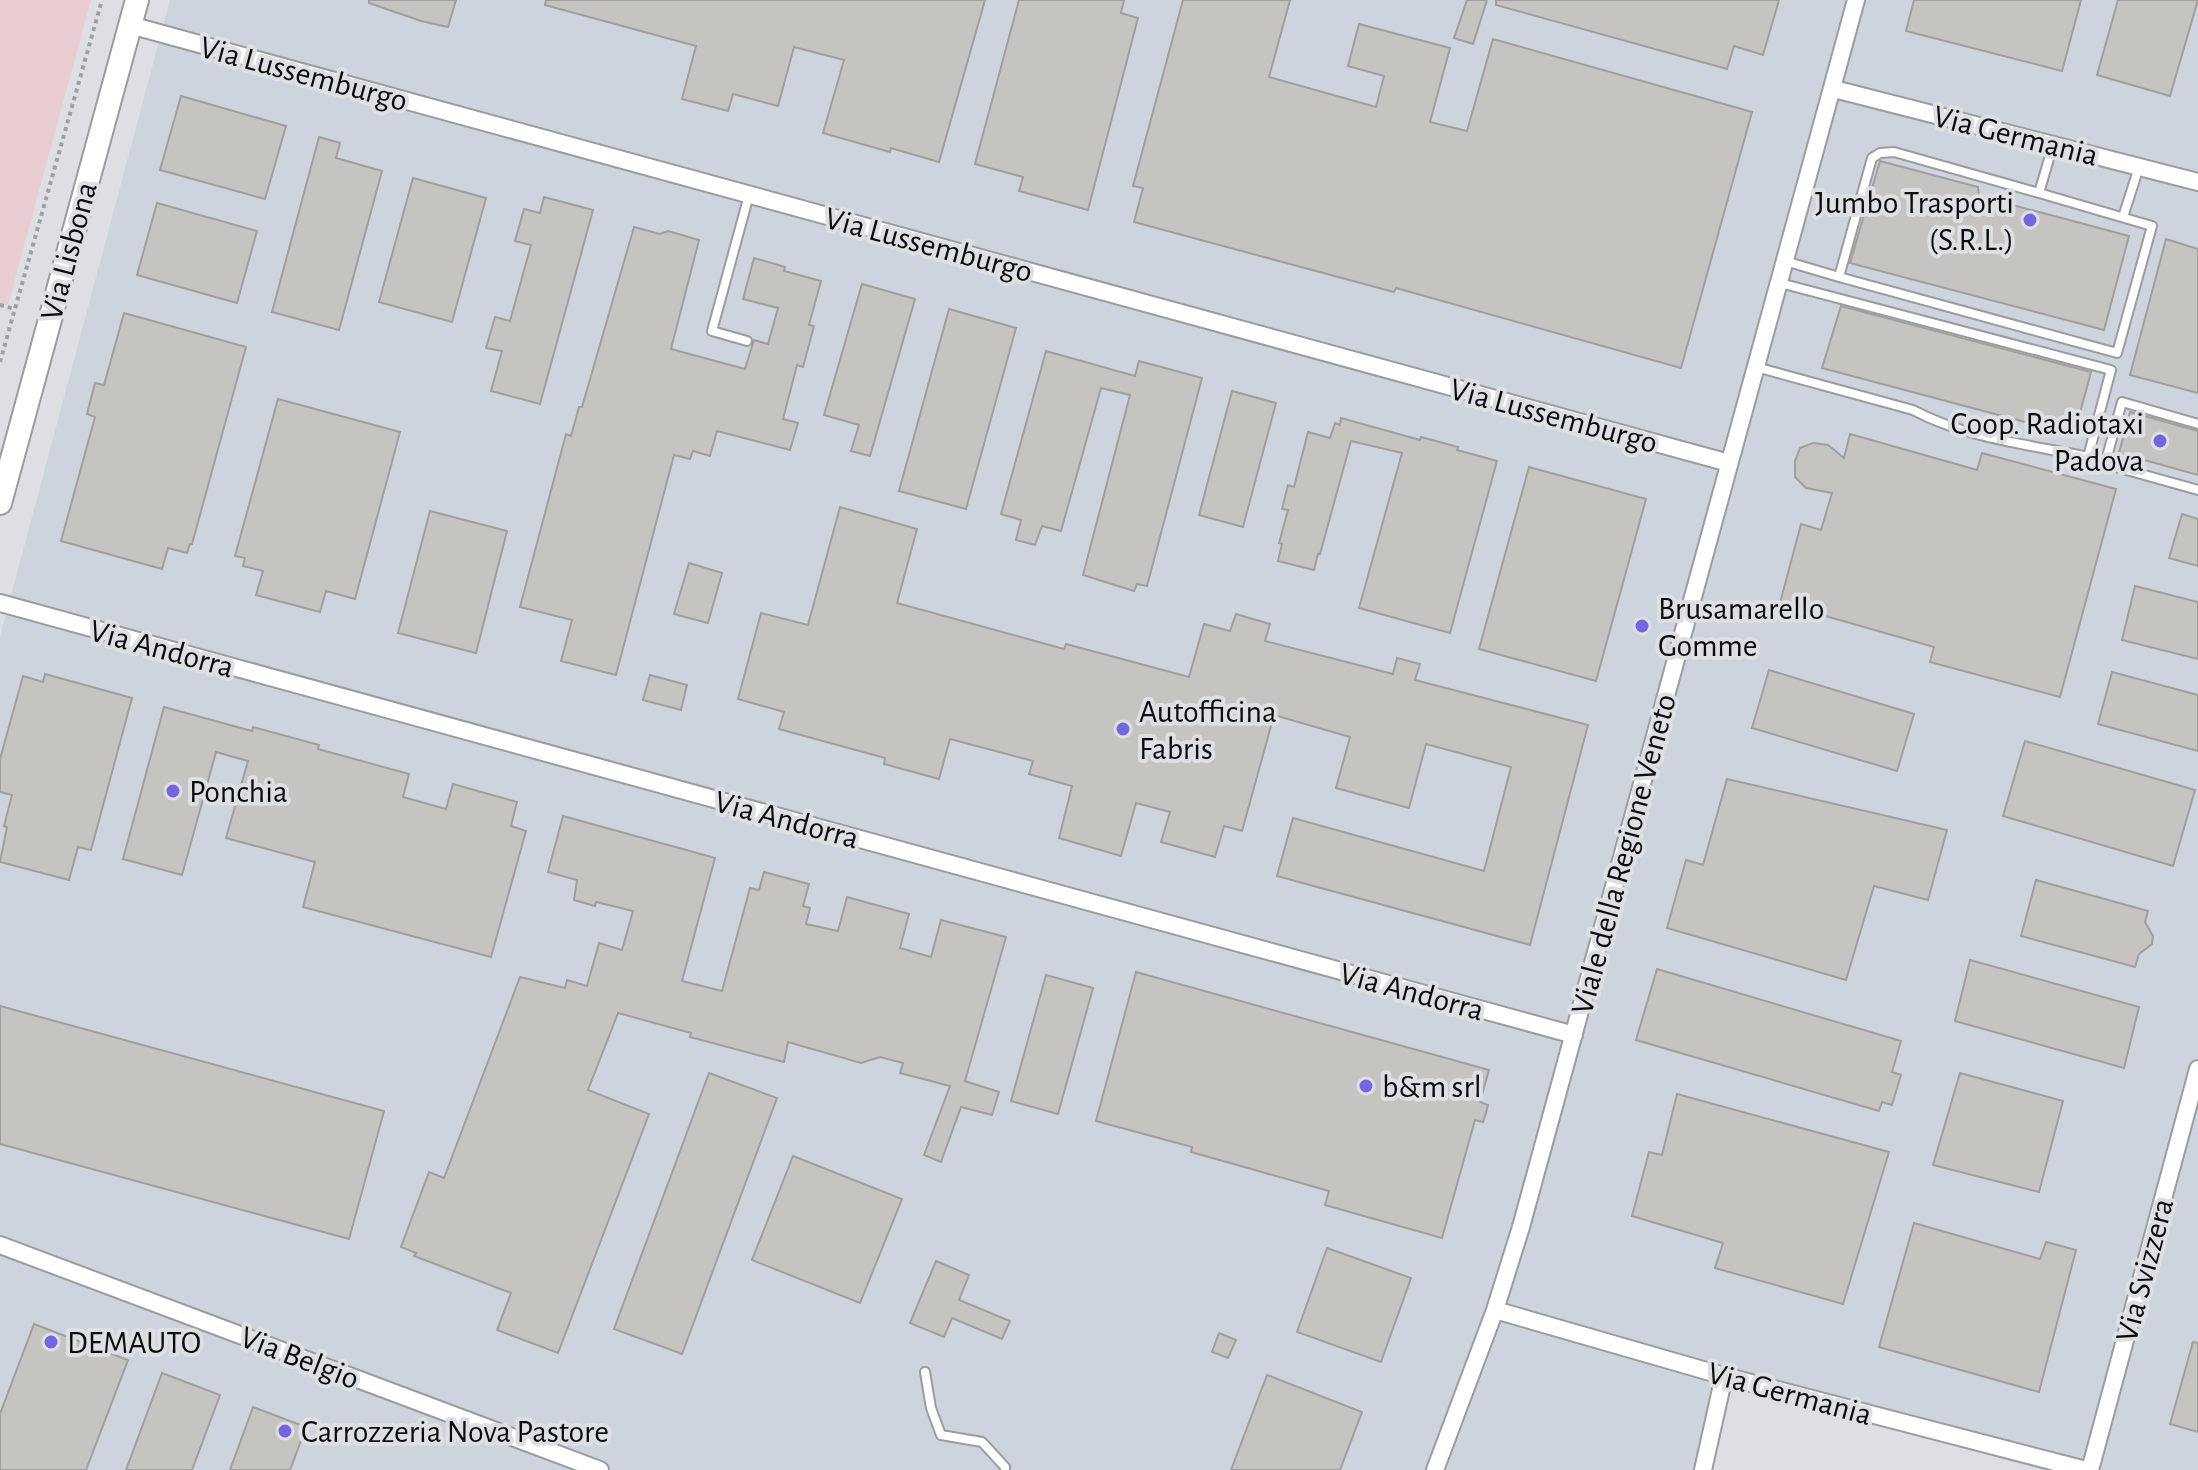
<svg xmlns="http://www.w3.org/2000/svg" width="2198" height="1470" font-family="'Alegreya Sans',sans-serif">
<rect width="100%" height="100%" fill="#dddfe2"/>
<path fill="#cdd4dd" d="M170 0H2198V1470H2043L1724 1384 1703 1470H0V637Z"/>
<path fill="#e8ced3" d="M0 0H91L8 305 0 304Z"/>
<path fill="#c6c4c1" stroke="#a19f9c" stroke-width="2" d="M369 0H456L448 27 421 21 369 3Z
M546 0H985L939 162 891 148 890 152 823 133 844 60 794 47 778 106 733 94 728 111 682 99 696 46 545 5Z
M1019 0H1124L1121 13 1138 18 1088 210 1019 191 1023 177 975 164Z
M1183 0H1290L1269 77 1376 107 1384 76 1348 66 1359 24 1450 48 1430 122 1467 131 1493 39 1752 112 1681 368 1396 288 1394 292 1134 222 1143 188 1133 186Z
M1467 0H1487L1473 44 1454 38Z
M1496 0H1779L1763 55 1734 46 1727 69 1496 5Z
M1914 0H2081L2062 71 1906 31Z
M2118 0H2198L2170 96 2097 75Z
M181 96 286 126 265 199 160 170Z
M319 137 340 143 336 158 382 171 339 330 272 312Z
M1880 161 1978 187 1979 196 2129 236 2104 330 1850 263Z
M413 178 486 198 452 322 379 302Z
M544 197 593 210 540 404 491 391 502 351 486 348 495 317 510 321 531 245 515 241 524 209 540 213Z
M157 203 257 231 237 303 137 275Z
M634 227 660 234 668 231 699 240 671 349 745 369 754 340 768 344 778 308 743 299 754 258 785 267 784 271 821 281 809 325 814 326 803 367 797 365 783 419 798 423 790 450 717 431 710 456 693 451 690 459 674 455 616 675 561 661 572 620 520 607 566 434 571 436 579 407H582Z
M2166 239 2198 249V393L2130 375Z
M862 284 915 299 870 456 851 451 859 425 824 415Z
M1841 306 2091 372 2074 435 1822 368Z
M949 309 1016 328 966 509 899 491Z
M124 313 246 347 192 544H190L187 553 168 548 162 569 61 541 95 417 87 414 95 383 104 385Z
M1046 351 1135 376 1139 361 1202 378 1147 586 1137 584 1134 591 1083 575 1130 395 1101 388 1061 531 1042 526 1035 545 1016 540 1021 520 1001 514Z
M1232 391 1276 403 1243 527 1199 515Z
M278 399 400 432 355 599 326 591 320 612 256 595 263 571 243 566 245 558 235 556Z
M2130 412 2198 431V475L2119 453Z
M1341 418 1420 440 1421 437 1458 447 1457 450 1497 461 1450 633 1359 608 1402 453 1351 441 1320 554H1318L1314 570 1278 561 1282 544 1279 543 1288 510 1282 509 1288 485 1294 487 1308 432 1330 438 1335 423 1340 425Z
M1850 434 1977 470 1982 453 2116 489 2060 697 1930 662 1934 647 1780 603 1801 524 1821 530 1832 493 1806 488 1795 477V461L1800 448 1813 443 1828 445 1844 458Z
M1529 467 1646 499 1596 681 1479 649Z
M840 507 917 529 897 603 1064 649 1066 644 1189 677 1204 624 1230 631 1236 614 1270 624 1265 641 1393 674 1397 658 1420 664 1415 680 1588 725 1530 945 1277 876 1293 818 1484 871 1511 767 1426 744 1409 808 1336 788 1350 737 1274 715 1242 831 1224 826 1215 857 1161 842 1170 812 1136 803 1121 856 1059 838 1072 786 1029 774 1033 761 950 739 939 779 884 764 885 758 779 729 784 712 738 699 761 613 808 625Z
M430 511 507 531 476 653 398 633Z
M2182 514 2198 519V566L2169 558Z
M689 563 722 573 708 623 674 614Z
M2135 586 2198 602V659L2122 640Z
M1769 670 1914 714 1897 771 1752 728Z
M2112 672 2198 695V751L2098 724Z
M45 674 132 698 91 850 78 847 69 880 0 862 7 827 4 826 12 795 0 792V759L23 676 43 682Z
M650 675 687 685 681 710 643 700Z
M164 707 252 731 253 727 319 745 318 749 409 774 403 797 446 809 453 784 517 802 511 826 526 831 491 957 303 907 315 862 226 838 248 761 216 752 182 875 123 859Z
M2025 741 2195 790 2173 866 2003 816Z
M1727 779 1947 830 1928 900 1874 886 1846 980 1667 928 1686 860 1703 865Z
M563 816 715 858 682 981 722 991 750 888 759 890 764 872 809 884 803 906 810 908 806 924 838 931 847 897 909 914 900 948 931 957 941 920 1006 937 965 1081 999 1092 992 1115 961 1107 941 1162 924 1155 950 1086 900 1073 903 1063 880 1057 861 1063 788 1042 784 1062 690 1037 691 1033 618 1013 588 1090 649 1114 558 1353 497 1330 511 1293 414 1256 416 1253 401 1247 429 1172 444 1178 520 977 565 988 567 980 587 986 599 943 622 950 633 911 596 902 595 906 574 900 577 880 548 872Z
M2036 880 2148 911 2145 922 2153 936 2152 944 2139 954 2135 967 2021 936Z
M1970 960 2139 1007 2124 1068 1955 1021Z
M1657 969 1901 1041 1892 1072 1901 1075 1892 1105 1882 1102 1879 1111 1636 1040Z
M1136 972 1489 1070 1480 1102 1488 1105 1486 1113 1483 1122 1475 1120 1442 1238 1325 1205 1329 1191 1191 1152 1192 1147 1096 1121Z
M1046 975 1093 988 1058 1114 1011 1101Z
M0 1006 384 1111 349 1239 0 1144Z
M709 1073 777 1098 682 1354 614 1329Z
M1960 1073 2063 1101 2039 1192 1933 1165Z
M1677 1094 1889 1152 1843 1304 1715 1268 1723 1243 1632 1216 1649 1152 1662 1155Z
M793 1156 902 1199 860 1303 752 1260Z
M1914 1223 2040 1259 2046 1242 2076 1250 2039 1392 1879 1347Z
M1327 1248 1411 1278 1381 1362 1297 1332Z
M936 1261 969 1275 959 1300 1010 1321 1002 1339 952 1318 944 1337 910 1323Z
M34 1324 128 1360 86 1470H0V1414Z
M1219 1333 1236 1340 1228 1358 1212 1352Z
M2193 1342 2198 1343V1432L2170 1424Z
M162 1373 220 1395 192 1470H126Z
M1267 1375 1362 1412 1340 1470H1231Z
M253 1407 306 1427 290 1470H230Z"/>
<g fill="none" stroke-linecap="round" stroke-linejoin="round">
<g stroke="#9a9c9e" stroke-width="12">
<path id="service" d="M2039 193 2152 226 2117 353 1839 277 1872 158 1880 153 1894 152 2039 193 2053 145
M2123 217 2139 167
M1785 261 1839 277
M747 341 712 331 749 195
M1756 367 1913 410C1965 438 2031 445 2088 457L2111 370 1780 283
M2198 424 2122 402 2105 464 2198 490
M925 1372 931 1408 941 1435 982 1442 1005 1467V1470"/>
</g>
<g stroke="#9a9c9e" stroke-width="20">
<path id="minor" d="M130 25 1729 463
M1834 89 2198 182
M0 603 1574 1035
M0 1245 600 1470
M1495 1310 1724 1376 2086 1470
M1435 1470 1495 1310 1521 1227 1856 0
M1703 1470 1724 1376
M2090 1470 2198 1069"/>
</g>
<g stroke="#9a9c9e" stroke-width="26">
<path id="tertiary" d="M0 503 137 0"/>
</g>
<path stroke="#9ea0a2" stroke-width="4" stroke-dasharray="4 4" stroke-linecap="butt" d="M0 305 15 309
M0 362 102 0"/>
<use href="#service" stroke="#fff" stroke-width="8"/>
<use href="#minor" stroke="#fff" stroke-width="16"/>
<use href="#tertiary" stroke="#fff" stroke-width="22"/>
</g>
<g fill="#7366e1" stroke="#dddfe2" stroke-width="3">
<circle cx="2030" cy="220" r="8"/>
<circle cx="2160" cy="441" r="8"/>
<circle cx="1642" cy="626" r="8"/>
<circle cx="1123" cy="729" r="8"/>
<circle cx="173" cy="791" r="8"/>
<circle cx="1366" cy="1086" r="8"/>
<circle cx="51" cy="1342" r="8"/>
<circle cx="285" cy="1431" r="8"/>
</g>
<g text-anchor="middle" stroke-width="8" stroke-linejoin="round" paint-order="stroke">
<g font-size="32" fill="#0b0c0d" stroke="#dddfe2">
<text transform="translate(304 73) rotate(15)" y="11">Via Lussemburgo</text>
<text transform="translate(2016 135) rotate(14)" y="11">Via Germania</text>
<text transform="translate(929 244) rotate(15)" y="11">Via Lussemburgo</text>
<text transform="translate(68 251) rotate(-75)" y="11">Via Lisbona</text>
<text transform="translate(1554 415) rotate(15)" y="11">Via Lussemburgo</text>
<text transform="translate(162 648) rotate(15)" y="11">Via Andorra</text>
<text transform="translate(787 819) rotate(15)" y="11">Via Andorra</text>
<text transform="translate(1623 854) rotate(-75)" y="11">Viale della Regione Veneto</text>
<text transform="translate(1412 991) rotate(15)" y="11">Via Andorra</text>
<text transform="translate(2144 1270) rotate(-75)" y="11">Via Svizzera</text>
<text transform="translate(300 1357) rotate(21)" y="11">Via Belgio</text>
<text transform="translate(1790 1393) rotate(15)" y="11">Via Germania</text>
</g>
<g font-size="32" fill="#0b0c0d" stroke="#dddfe2" text-anchor="start">
<text x="2014" y="213" text-anchor="end">Jumbo Trasporti<tspan x="2014" dy="37">(S.R.L.)</tspan></text>
<text x="2144" y="434" text-anchor="end">Coop. Radiotaxi<tspan x="2144" dy="37">Padova</tspan></text>
<text x="1658" y="619">Brusamarello<tspan x="1658" dy="37">Gomme</tspan></text>
<text x="1139" y="722">Autofficina<tspan x="1139" dy="37">Fabris</tspan></text>
<text x="189" y="802">Ponchia</text>
<text x="1382" y="1097">b&amp;m srl</text>
<text x="67" y="1353">DEMAUTO</text>
<text x="301" y="1442">Carrozzeria Nova Pastore</text>
</g>
</g>
</svg>
